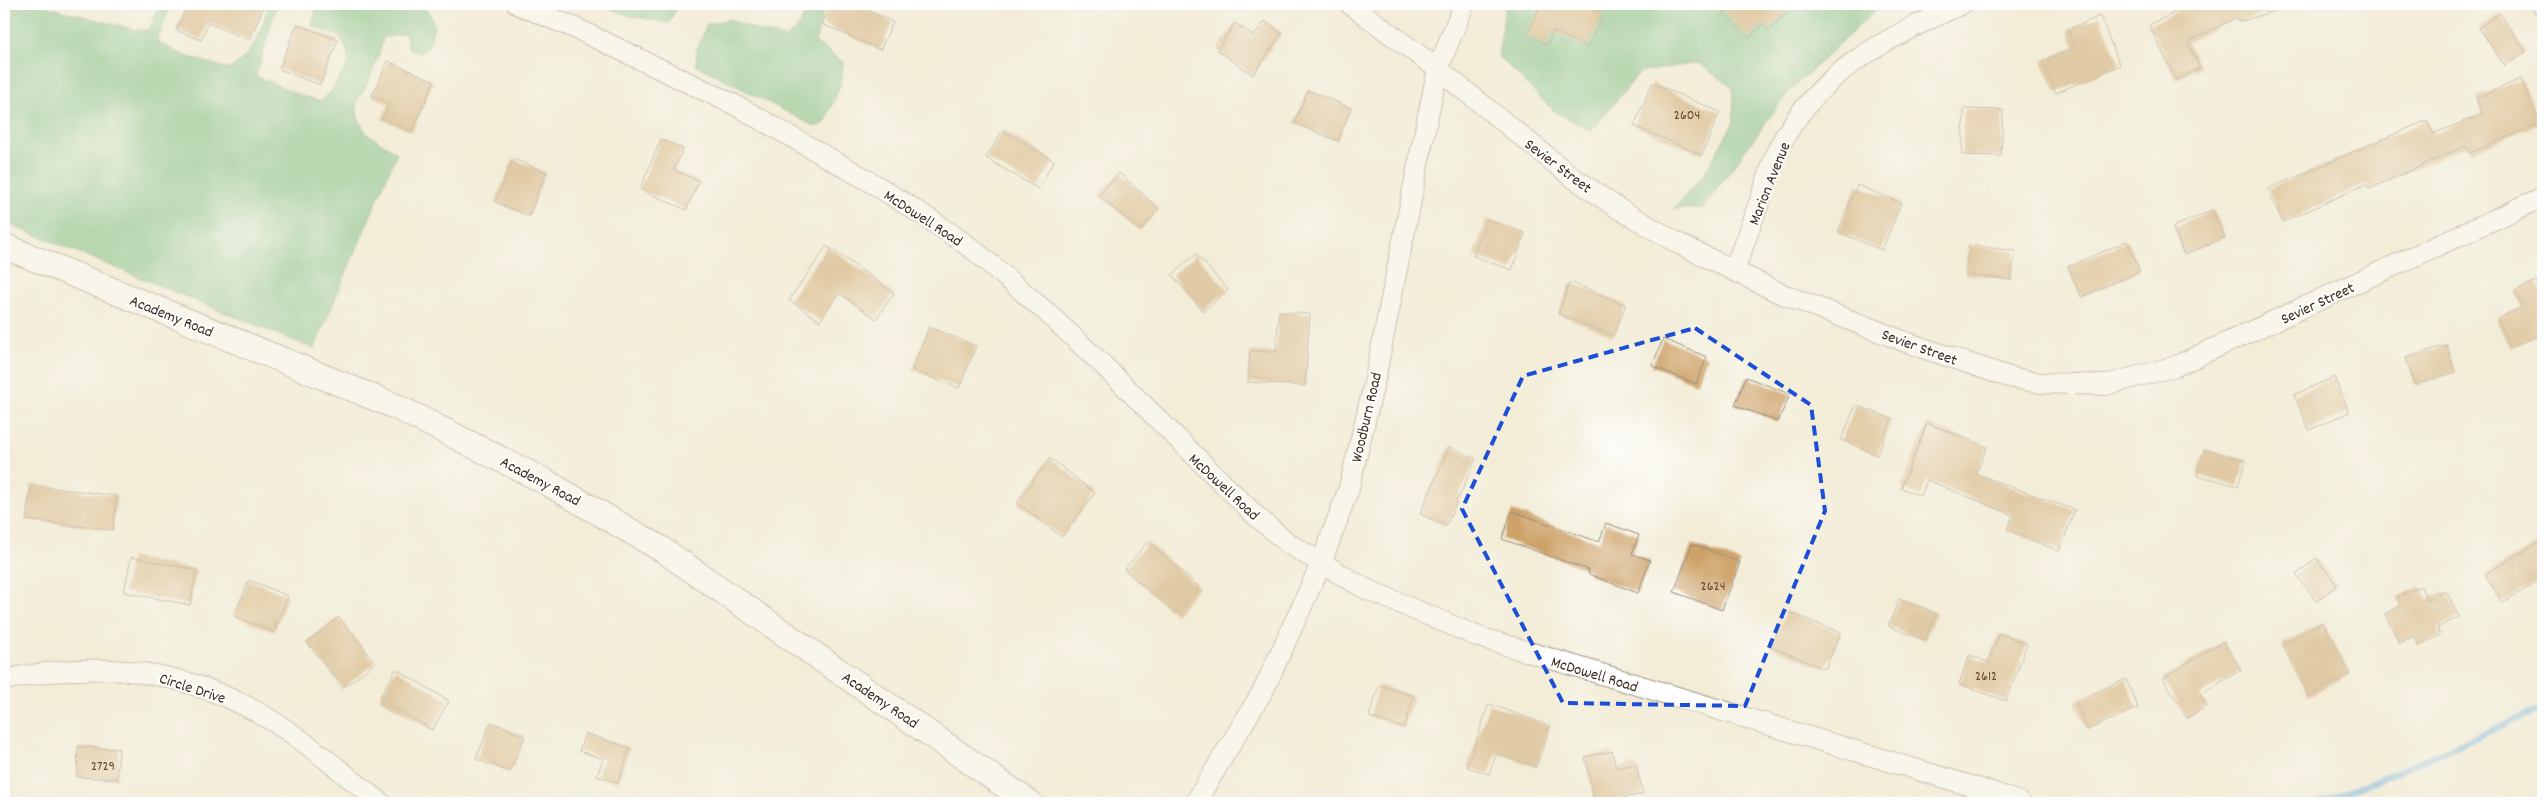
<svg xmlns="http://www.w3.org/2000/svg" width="2547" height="807" font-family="Dekko,sans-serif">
<rect width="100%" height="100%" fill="#fff"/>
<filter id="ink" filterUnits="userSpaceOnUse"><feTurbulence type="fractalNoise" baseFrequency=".02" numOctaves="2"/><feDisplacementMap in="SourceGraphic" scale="10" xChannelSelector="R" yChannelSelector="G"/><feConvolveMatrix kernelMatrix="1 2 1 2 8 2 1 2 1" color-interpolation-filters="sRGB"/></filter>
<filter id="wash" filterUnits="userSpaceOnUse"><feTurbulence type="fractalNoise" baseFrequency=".0096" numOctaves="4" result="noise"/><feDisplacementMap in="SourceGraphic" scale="20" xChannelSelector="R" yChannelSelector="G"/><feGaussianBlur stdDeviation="1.12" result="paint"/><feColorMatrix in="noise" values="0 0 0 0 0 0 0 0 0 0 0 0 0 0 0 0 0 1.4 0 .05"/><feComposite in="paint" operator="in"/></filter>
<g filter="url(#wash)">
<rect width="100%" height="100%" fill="#f3edd8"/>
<path fill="#73be84" stroke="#577451" d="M4 4H48V7L136 30H149L161 4H171L157 42 185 56 229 69C253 55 263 31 268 4H277L256 76 305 97 322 101 332 90 349 62 346 47 340 36 312 26 317 4H420C438 20 435 27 427 49L418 53 408 47 406 33 383 38 380 52 369 80 356 103 358 118 366 133 397 153 314 349 4 222Z
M599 4H678V5L669 23 630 16Z
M810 4H825L815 42 843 62 842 80 825 123 816 127 696 65 697 50 707 24 729 19 759 31 785 38 798 28Z
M1508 4H1888L1876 10 1789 91 1703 208 1674 209 1703 176 1734 122 1733 87 1698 63 1640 72 1591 131 1554 111 1498 56 1505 9Z"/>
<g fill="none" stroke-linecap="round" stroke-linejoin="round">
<path stroke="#70b2e5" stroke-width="6" d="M2317 803 2378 780 2543 708"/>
</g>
<g id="blocks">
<path fill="#cda267" d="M188 4H253L263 8 250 40 208 23 201 40 176 30Z
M831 4H854L893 22 880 50 822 24Z
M1541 4H1580L1603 14 1588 47 1553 31 1547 45 1527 35Z
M1732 4H1796L1769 30 1763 24 1749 38 1723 12Z
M2192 4H2284L2285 8 2238 22 2236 18 2188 42 2200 68 2176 80 2149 25Z
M2500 13 2526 52 2505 66 2479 28Z
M2100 16 2120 65 2056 93 2042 61 2075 47 2068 30Z
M1265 21 1282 33 1253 75 1217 50 1235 23 1254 36Z
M297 24 338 40 320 85 279 69Z
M388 61 434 81 412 132 382 119 389 104 372 96Z
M2521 79 2540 123 2470 153 2466 146 2369 189 2366 184 2283 222 2268 189 2427 120 2433 134 2482 114 2476 98Z
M1652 83 1720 112 1702 155 1634 126Z
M1308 90 1351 108 1338 141 1294 123Z
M1964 109 2003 110 2001 156 1962 155Z
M1003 130 1054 161 1038 189 986 158Z
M661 139 683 149 674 170 699 181 686 210 640 189Z
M513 159 546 172 529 216 495 202Z
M1119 173 1159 209 1140 231 1099 195Z
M1857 185 1901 203 1882 250 1838 232Z
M2213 210 2225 237 2184 255 2173 227Z
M1487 219 1525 233 1512 270 1473 256Z
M2127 241 2140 271 2081 297 2068 267Z
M1969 245 2015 251 2011 280 1965 274Z
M827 246 894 293 876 319 839 293 820 321 789 300Z
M1196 254 1228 290 1203 311 1172 275Z
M2536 281 2543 296V333L2510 348 2497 319 2522 307 2515 291Z
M1570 282 1626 305 1613 336 1558 314Z
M1279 312 1310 314 1305 386 1248 382 1250 351 1276 352Z
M929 327 976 346 959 388 912 370Z
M1663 339 1707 357 1696 384 1652 366Z
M2447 345 2455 372 2415 385 2406 358Z
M1746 377 1790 394 1778 422 1735 405Z
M2334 377 2349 412 2309 430 2294 395Z
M1856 405 1892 419 1877 455 1841 440Z
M1927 423 1987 447 1976 474 2075 510 2059 551 2007 530 2013 515 1927 480 1921 496 1901 488Z
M1449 447 1476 459 1446 526 1420 514Z
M2205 449 2246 460 2238 486 2197 475Z
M1050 458 1095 493 1062 537 1017 503Z
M31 485 117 496 113 530 26 520Z
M1512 511 1599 542 1606 523 1639 535 1632 554 1650 560 1638 593 1588 574 1589 570 1502 539Z
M2543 540V578L2502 603 2485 574Z
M1148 542 1199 587 1175 614 1124 569Z
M1692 544 1740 562 1722 610 1674 592Z
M131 557 197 570 190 605 124 592Z
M2316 558 2337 585 2317 601 2296 575Z
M249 580 288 596 274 632 234 616Z
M2421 586 2427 600 2446 591 2459 617 2437 628 2440 635 2418 646 2414 636 2399 643 2385 614 2401 606 2397 597Z
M1899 599 1936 613 1925 640 1888 626Z
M1786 611 1841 633 1825 669 1771 647Z
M339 617 375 663 343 688 307 642Z
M2323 622 2350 674 2309 696 2282 644Z
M1999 633 2027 644 2006 701 1959 684 1969 655 1988 662Z
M2223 641 2241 670 2200 695 2207 706 2187 718 2163 678Z
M396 669 449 701 432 730 379 698Z
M2126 679 2138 708 2087 730 2075 701Z
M1379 685 1414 696 1404 728 1369 717Z
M1489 704 1550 726 1536 767 1497 753 1489 774 1467 767Z
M491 722 525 736 510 772 476 759Z
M585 733 630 748 618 783 597 776 603 759 579 751Z
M78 747 119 749 117 779 77 777Z
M1612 751 1616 768 1636 764 1643 794 1595 803 1585 757Z"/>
</g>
</g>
<g filter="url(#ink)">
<use href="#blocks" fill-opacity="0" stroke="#978c7b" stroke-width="1"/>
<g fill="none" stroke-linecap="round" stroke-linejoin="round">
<g stroke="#978c7b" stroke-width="22">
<path id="minor" d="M517 4 575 28 737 106 869 181 931 220 975 251 1044 310 1102 364 1256 516 1289 544 1364 588 1479 637 1994 793 2021 803
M1350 4 1438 69 1571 176 1619 209 1681 245 1780 293 1911 344 2009 377 2041 383 2106 385 2176 366 2543 197
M2541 4 2543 6
M1734 271C1744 243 1754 216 1764 189 1769 176 1772 162 1778 149 1818 70 1886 39 1962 4
M4 680C111 656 203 672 294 735 324 756 352 781 381 803
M1195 803 1264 689 1321 564 1349 488 1375 379 1428 115 1438 69 1464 4"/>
</g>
<g stroke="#978c7b" stroke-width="27">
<path id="major" d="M4 246 397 407 546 482 663 550 1030 803"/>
</g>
<use href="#minor" stroke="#fff" stroke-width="20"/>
<use href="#major" stroke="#fff" stroke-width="25"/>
</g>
</g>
<path d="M0 0H2547V807H0ZM1695 328 1811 405 1825 511 1745 706 1563 703 1462 509 1523 376Z" fill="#f3edd8" fill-opacity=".55" fill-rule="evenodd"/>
<path fill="none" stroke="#1d4ed8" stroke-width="4" stroke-dasharray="10 6" stroke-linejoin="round" d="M1695 328 1811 405 1825 511 1745 706 1563 703 1462 509 1523 376Z"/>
<g text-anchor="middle" stroke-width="4" stroke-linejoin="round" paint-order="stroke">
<g font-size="14" fill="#604830">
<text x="1687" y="119">2604</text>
<text x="1713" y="590">2624</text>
<text x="1986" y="680">2612</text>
<text x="103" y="770">2729</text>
</g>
<g font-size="16" fill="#3b2a1e" stroke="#fff">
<text transform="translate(1559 165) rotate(37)" y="6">Sevier Street</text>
<text transform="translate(1768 183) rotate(-68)" y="6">Marion Avenue</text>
<text transform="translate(924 217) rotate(33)" y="6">McDowell Road</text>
<text transform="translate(2317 302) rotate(-25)" y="6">Sevier Street</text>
<text transform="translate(172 315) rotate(22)" y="6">Academy Road</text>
<text transform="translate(1920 346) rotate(20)" y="6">Sevier Street</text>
<text transform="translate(1365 417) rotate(-77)" y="6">Woodburn Road</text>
<text transform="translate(541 480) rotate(28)" y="6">Academy Road</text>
<text transform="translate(1225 486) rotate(43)" y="6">McDowell Road</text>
<text transform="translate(1595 673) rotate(17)" y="6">McDowell Road</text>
<text transform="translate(193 687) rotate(18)" y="6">Circle Drive</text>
<text transform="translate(881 699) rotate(34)" y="6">Academy Road</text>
</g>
</g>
<rect width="2547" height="807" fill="none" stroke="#fff" stroke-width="20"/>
</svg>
